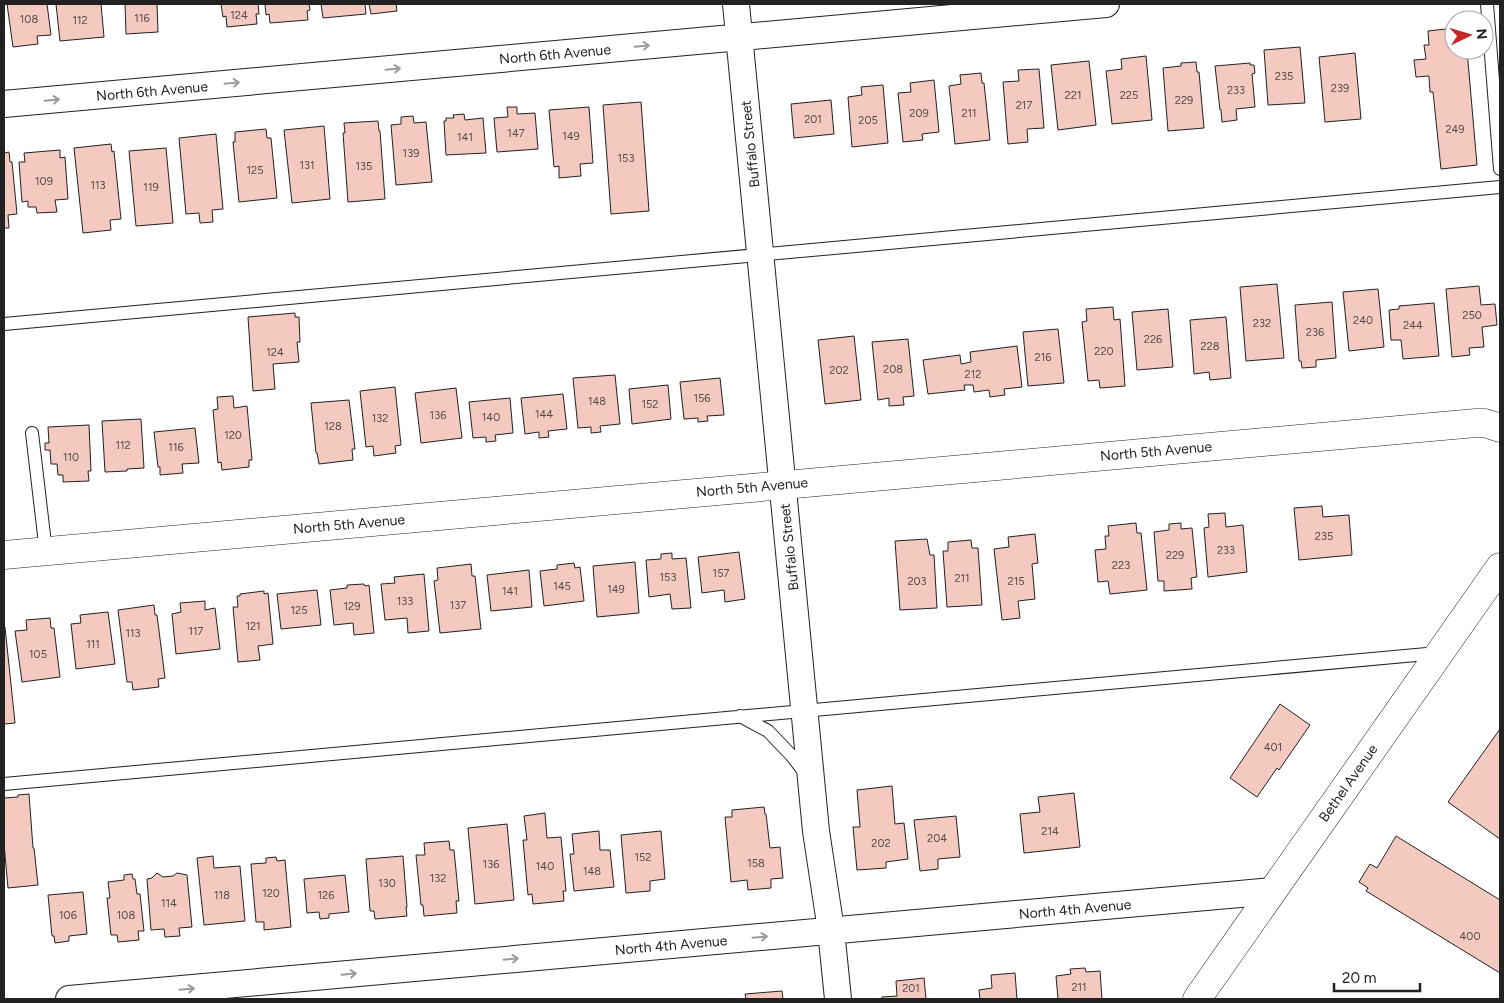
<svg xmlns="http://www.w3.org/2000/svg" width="1504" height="1003" font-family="Figtree,sans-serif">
<rect width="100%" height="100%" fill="#fff"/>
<path fill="#f3c9c0" stroke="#222" d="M7 4H47L51 35 37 36 38 44 13 47Z
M56 4H101L104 37 60 41Z
M125 4H157L158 32 126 34Z
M221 4H258L259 14H256L257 24 227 27 226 16 223 17Z
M265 4H309L310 10 307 11 308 20 270 23 269 14 266 15Z
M321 4H365L366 14 323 18Z
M369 4H396L397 11 371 14Z
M1454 28V50H1467L1477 165 1441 169 1433 92H1430L1429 76 1416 77 1414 60 1426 59 1424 45H1429L1428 31Z
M1300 47 1305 103 1268 105 1264 50Z
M1355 53 1361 119 1325 122 1319 57Z
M1146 56 1152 120 1112 124 1106 71 1122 69 1121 59Z
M1089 61 1096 125 1058 130 1051 65Z
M1196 62 1197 72H1199L1204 128 1168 131 1163 68 1181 66V63Z
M1250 63V65H1254L1255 73 1252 74 1255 107 1236 109 1237 120 1222 122 1221 110H1220L1215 66Z
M1039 69 1044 128 1027 129 1028 142 1008 144 1003 82 1019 81 1018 70Z
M981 73 982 83H984L990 140 955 144 949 86 961 84 960 75Z
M934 80 939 132 922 134 923 140 903 142 898 93 911 92 910 83Z
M883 85 888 143 852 147 848 97 862 95 861 87Z
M831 100 834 134 794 138 791 104Z
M641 102 649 211 611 214 603 105Z
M507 107H517V114L535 113 538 149 497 152 494 118 508 117Z
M589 107 593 163 580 164 581 176 559 178V166L554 167 549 110Z
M464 114 465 120 483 118 486 153 446 155 444 121H446V118H454L453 115Z
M413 116 414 123 426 122 432 182 396 185 391 125 401 124V117Z
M378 121 379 131H380L385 199 348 202 343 133H345L344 123Z
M324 126 330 199 292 203 284 130Z
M266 129 267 138H271L277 198 239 202 233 142H235V132Z
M216 134 223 209 212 210 213 222 200 223 199 213 186 214 179 138Z
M111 144 112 152 114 151 121 219 110 220 111 230 83 233 74 148Z
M166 148 173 223 136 226 129 151Z
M60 150V158L65 157 68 199 55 200 57 212 37 213 36 207H28V201L22 202 19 162H25L24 153Z
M9 152 10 162H12L17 214 8 215 9 228H4V153Z
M1277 284 1284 358 1246 361 1240 287Z
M1479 286 1481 305 1495 304 1497 325 1482 327 1484 347 1469 348 1470 355 1452 357 1446 289Z
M1378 289 1384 347 1349 351 1343 292Z
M1332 302 1336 358 1316 360V367L1302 368 1301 361H1299L1295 305Z
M1434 303 1439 356 1403 359 1401 340H1391L1389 310 1399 309V306Z
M1113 307 1114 320 1120 319 1125 386 1100 388 1099 380 1088 381 1082 322 1087 321 1086 309Z
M1168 309 1173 367 1137 370 1132 312Z
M295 313V317H299L300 342H297L299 362 273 364 275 389 253 391 248 317Z
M1226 317 1231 378 1210 380 1209 372 1194 374 1190 320Z
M1058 329 1064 383 1028 386 1023 332Z
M854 336 861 400 825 404 818 340Z
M908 339 914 396 903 397 904 405 889 406V398L878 400 872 342Z
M1017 346 1022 387 1004 389 1005 395 990 397 989 390 974 392 973 385H964L965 390 928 394 923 360 960 355 961 364 971 362 970 352Z
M615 375 620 424 600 426 601 432 591 433V427L578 428 573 378Z
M720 378 724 415 707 416 708 421 698 422V418L684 419 680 382Z
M668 385 671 419 632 424 629 389Z
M395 387 401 445 395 446 396 453 374 456 373 446 366 447 360 391Z
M456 388 462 438 421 443 415 393Z
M563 394 567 429 548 431 549 437 539 438V432L525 434 521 398Z
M233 396 234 408 247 406 252 460H249V467L222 470 221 462 218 463 213 410 218 409 217 397Z
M510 398 513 433 495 435 496 441 486 442V437L473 438 469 402Z
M349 400 355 449H352L353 460 319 464 317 453H316L311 403Z
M141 419 144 468 127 469V471L105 472 102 421Z
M89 425 91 471H88L89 481 63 482V475H58L57 464H51L50 450H45V443H49L48 427Z
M195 428 199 463 182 464 183 473 160 475V467H158L154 432Z
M1322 506 1323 517 1349 515 1352 555 1299 560 1294 508Z
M1225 513 1226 527 1243 525 1247 572 1208 577 1204 528 1209 527 1208 514Z
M1136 523 1137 533H1141L1147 590 1110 594 1108 581 1098 582 1095 550 1106 549 1105 536H1109L1108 526Z
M1181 523V529L1192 528 1197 577 1191 578 1192 589 1164 591V581H1158L1154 532 1169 530V524Z
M1035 534 1038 563 1032 564 1035 599 1018 601 1020 618 1002 620 994 549 1009 547 1008 537Z
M927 539 930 555H934L937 608 900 610 895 541Z
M971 540 972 548H978L982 605 947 607 943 551H948V542Z
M739 552 745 599 725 602 724 590 702 593 698 557Z
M672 553V559L686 558 691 608 672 609 670 594 649 597 646 560 661 559V554Z
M635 562 639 613 597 617 593 566Z
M574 563 575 568 580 567 584 601 544 606 540 571 557 569V565Z
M471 564 472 576H475L481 629 440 633 434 581 438 580 437 568Z
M529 570 532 607 491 611 487 575Z
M424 574 429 631 408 633 407 618 385 620 381 584 395 583 394 577Z
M364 584 365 586 369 585 374 633 354 635 353 623 334 625 330 590 347 588V585Z
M317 590 321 625 281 629 277 594Z
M264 591V594L268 593 273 644 258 646 260 660 238 662 233 607H238L237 596H240V594Z
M205 601V610L215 608 220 649 176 654 172 614 181 612 180 603Z
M154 605 155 615H157L165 678 158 679 159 687 133 690 132 682H127L118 610Z
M108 612 115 664 76 669 71 624 81 623 80 615Z
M50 618 51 628H54L60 677 22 682 15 631 27 630 26 620Z
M4 627H5L15 723 4 724Z
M1280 704 1310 725 1279 770 1277 768 1257 797 1230 778Z
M1500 729V839L1448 802Z
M892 786 895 824 904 823 908 859 886 862V868L857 870 853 827H860L857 790Z
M1074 793 1080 847 1024 853 1020 814 1040 812 1038 797Z
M29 794 33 848H34L38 885 8 888 4 844V798L18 797V795Z
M764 807 765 814H766L770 848 780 847 783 878 771 879V888L748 890 747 880 731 882 725 817H732V810Z
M545 813 547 838 561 837 566 891H563L564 901 533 904 532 894 528 895 523 840H527L524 816Z
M956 816 960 857 938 859V869L920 871 914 820Z
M507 824 514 900 475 904 468 828Z
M599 831 600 850H610L614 887 574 891 570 854H574L572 834Z
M661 831 665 879 650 881V891L626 893 621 835Z
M1396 836 1500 900V973L1366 891 1368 888 1359 882 1370 864 1377 868Z
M449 841 450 850H454L459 901H456L457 913 424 916 423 905H421L416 855H425L424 843Z
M213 856 214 868 240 866 245 921 204 925 197 858Z
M403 856 407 907H406L407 916 375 919 374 911H370L366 859Z
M276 857 277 861 285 860 291 927 264 930V922H256L251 864 266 863V858Z
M157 873 163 877 173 876 177 873 187 875 192 927 179 928 180 936 165 937 164 929 151 930 147 879 152 878Z
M132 874 133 879H135L137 894H140L144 931H138L139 940 118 942 117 935H111L107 898H110L108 882 124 880V875Z
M345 875 349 912 329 914V918L320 919 319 912 307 913 304 879Z
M83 892 87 934 69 936V941L55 943 54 936H52L48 895Z
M1085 968 1086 972 1100 971 1102 999H1058L1056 976 1071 974 1070 969Z
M1015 973 1017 999H980L979 990 992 988 991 975Z
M924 978 926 999H882V997L897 996 896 981Z
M782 991 783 999H746L745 994Z"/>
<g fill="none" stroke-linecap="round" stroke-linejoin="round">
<g stroke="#222" stroke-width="14">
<path id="lane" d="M1487 4 1500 169
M4 324 1500 187
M32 433 46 552
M740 716 768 731 792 756 805 773
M4 784 1438 653"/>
</g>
<g stroke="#222" stroke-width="28">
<path id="street" d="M736 4 816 831 831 930 838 999
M4 104 1106 4
M69 999 1273 891"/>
</g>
<g stroke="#222" stroke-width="29">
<path id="secondary" d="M4 555 1476 423H1485L1500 428
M1197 999 1500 567"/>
</g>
<use href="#lane" stroke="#fff" stroke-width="12"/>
<use href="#street" stroke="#fff" stroke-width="26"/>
<use href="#secondary" stroke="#fff" stroke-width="28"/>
</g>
<defs><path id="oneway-shaft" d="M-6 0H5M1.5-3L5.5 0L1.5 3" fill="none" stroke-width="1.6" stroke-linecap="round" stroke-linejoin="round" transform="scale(1.25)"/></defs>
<g stroke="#9c9c9c">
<use href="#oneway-shaft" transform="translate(642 46) rotate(-5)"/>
<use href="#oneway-shaft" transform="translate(393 69) rotate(-5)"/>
<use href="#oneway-shaft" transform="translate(232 83) rotate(-5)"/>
<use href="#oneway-shaft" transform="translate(52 100) rotate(-5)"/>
<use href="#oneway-shaft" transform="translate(760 937) rotate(-5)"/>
<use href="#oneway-shaft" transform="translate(511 959) rotate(-5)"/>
<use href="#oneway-shaft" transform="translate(349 974) rotate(-5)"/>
<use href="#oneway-shaft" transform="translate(187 989) rotate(-5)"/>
</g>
<g text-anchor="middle" stroke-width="4" stroke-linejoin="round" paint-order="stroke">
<g font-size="11" fill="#564c4a">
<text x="239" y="19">124</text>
<text x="142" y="22">116</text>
<text x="29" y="23">108</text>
<text x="80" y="24">112</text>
<text x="1284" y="80">235</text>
<text x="1340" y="92">239</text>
<text x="1236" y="94">233</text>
<text x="1073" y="99">221</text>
<text x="1129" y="99">225</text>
<text x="1184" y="104">229</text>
<text x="1024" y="109">217</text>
<text x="919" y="117">209</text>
<text x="969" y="117">211</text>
<text x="813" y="123">201</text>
<text x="868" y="124">205</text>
<text x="1455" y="133">249</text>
<text x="516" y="137">147</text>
<text x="571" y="140">149</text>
<text x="465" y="141">141</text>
<text x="411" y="157">139</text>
<text x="626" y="162">153</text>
<text x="307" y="169">131</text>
<text x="364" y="170">135</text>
<text x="255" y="174">125</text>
<text x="44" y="185">109</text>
<text x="98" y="189">113</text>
<text x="151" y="191">119</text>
<text x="1472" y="319">250</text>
<text x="1363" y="324">240</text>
<text x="1262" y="327">232</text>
<text x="1413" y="329">244</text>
<text x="1315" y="336">236</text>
<text x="1153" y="343">226</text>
<text x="1210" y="350">228</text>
<text x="1104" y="355">220</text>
<text x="275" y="356">124</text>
<text x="1043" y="361">216</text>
<text x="893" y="373">208</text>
<text x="839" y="374">202</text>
<text x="973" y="378">212</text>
<text x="702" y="402">156</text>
<text x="597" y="405">148</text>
<text x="650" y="408">152</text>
<text x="544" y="418">144</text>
<text x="438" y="419">136</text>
<text x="491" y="421">140</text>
<text x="380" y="422">132</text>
<text x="333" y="430">128</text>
<text x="233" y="439">120</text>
<text x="123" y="449">112</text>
<text x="176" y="451">116</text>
<text x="71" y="461">110</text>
<text x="1324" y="540">235</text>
<text x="1226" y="554">233</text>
<text x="1175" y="559">229</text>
<text x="1121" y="569">223</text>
<text x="721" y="577">157</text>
<text x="668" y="581">153</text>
<text x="962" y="582">211</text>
<text x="917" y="585">203</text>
<text x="1016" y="585">215</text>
<text x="562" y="590">145</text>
<text x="616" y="593">149</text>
<text x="510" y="595">141</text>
<text x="405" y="605">133</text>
<text x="458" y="609">137</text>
<text x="352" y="610">129</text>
<text x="299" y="614">125</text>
<text x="253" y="630">121</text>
<text x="196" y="635">117</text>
<text x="133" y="637">113</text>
<text x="93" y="648">111</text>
<text x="38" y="658">105</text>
<text x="1273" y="751">401</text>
<text x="1050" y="835">214</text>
<text x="937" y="842">204</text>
<text x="881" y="847">202</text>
<text x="643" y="861">152</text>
<text x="756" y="867">158</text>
<text x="491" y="868">136</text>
<text x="545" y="870">140</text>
<text x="592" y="875">148</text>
<text x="438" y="882">132</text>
<text x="387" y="887">130</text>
<text x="271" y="897">120</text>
<text x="222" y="899">118</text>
<text x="326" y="899">126</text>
<text x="169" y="907">114</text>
<text x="68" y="919">106</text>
<text x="126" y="919">108</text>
<text x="1470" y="940">400</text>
<text x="1079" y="991">211</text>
<text x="911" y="992">201</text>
</g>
<g font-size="14" fill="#222" stroke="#fff">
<text transform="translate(555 54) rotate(-5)" y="5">North 6th Avenue</text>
<text transform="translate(152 91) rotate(-5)" y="5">North 6th Avenue</text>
<text transform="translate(750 144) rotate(-96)" y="5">Buffalo Street</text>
<text transform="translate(1156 451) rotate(-5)" y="5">North 5th Avenue</text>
<text transform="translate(752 487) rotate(-5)" y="5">North 5th Avenue</text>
<text transform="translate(349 524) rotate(-5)" y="5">North 5th Avenue</text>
<text transform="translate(789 547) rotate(-96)" y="5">Buffalo Street</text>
<text transform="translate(1348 783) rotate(-55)" y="5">Bethel Avenue</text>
<text transform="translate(1075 909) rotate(-5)" y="5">North 4th Avenue</text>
<text transform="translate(671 945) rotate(-5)" y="5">North 4th Avenue</text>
</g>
</g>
<rect width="1504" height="1003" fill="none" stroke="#222222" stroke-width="10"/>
<g transform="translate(1469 35) rotate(85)"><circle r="24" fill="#ffffff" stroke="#a7a7a7"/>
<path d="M0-4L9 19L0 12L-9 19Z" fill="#c62828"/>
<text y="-8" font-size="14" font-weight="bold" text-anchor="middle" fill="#222222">N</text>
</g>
<path d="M1334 983v8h86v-8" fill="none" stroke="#222222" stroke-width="2.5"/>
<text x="1342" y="983" font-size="15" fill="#222222" stroke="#ffffff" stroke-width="4" paint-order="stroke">20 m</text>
</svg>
